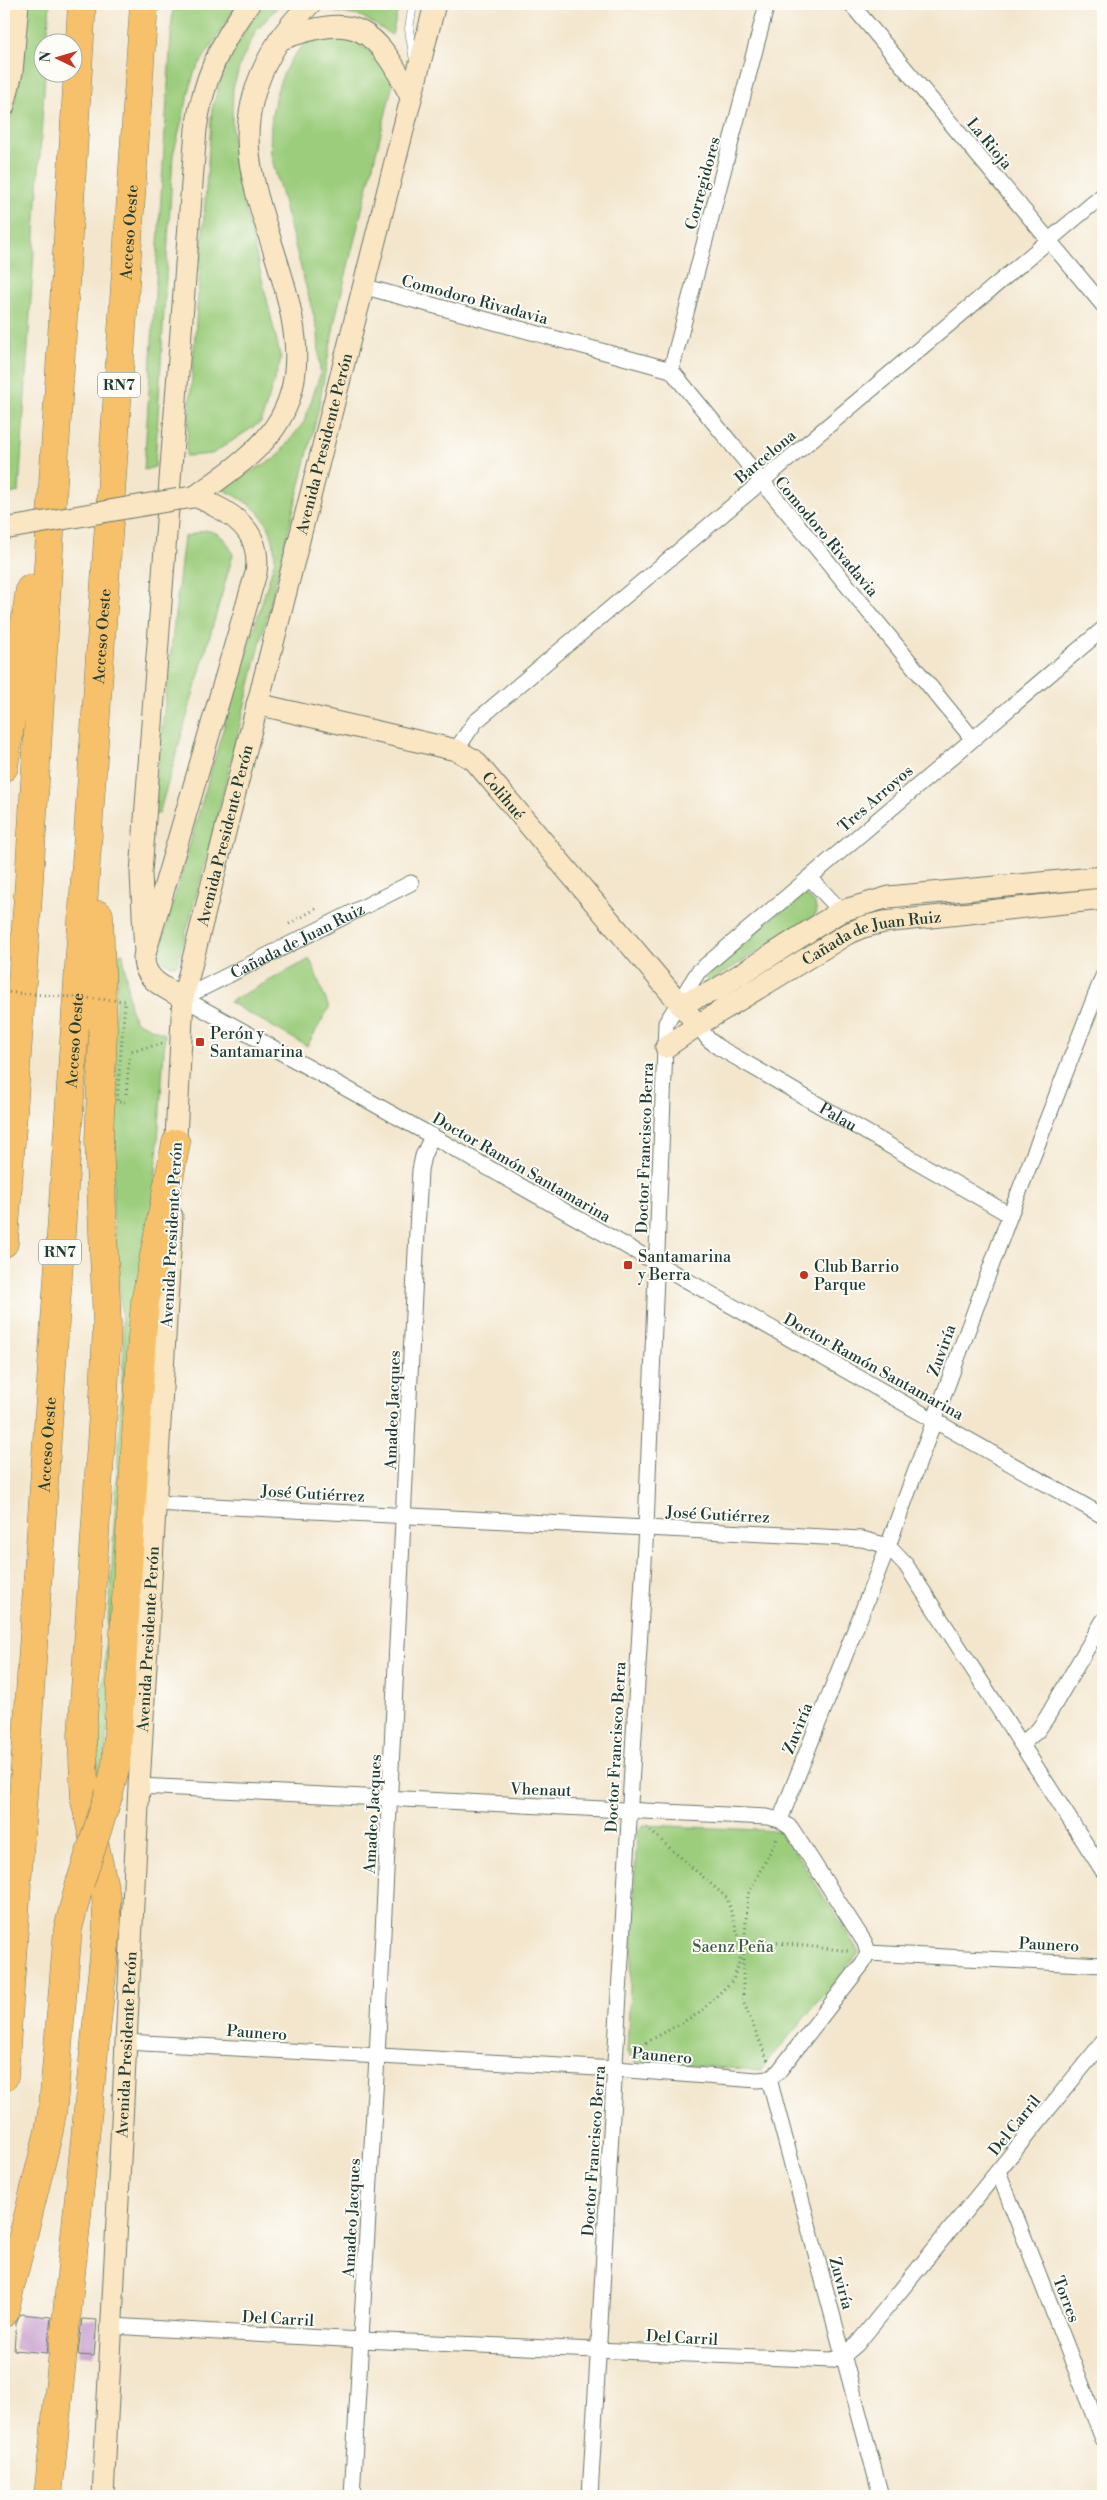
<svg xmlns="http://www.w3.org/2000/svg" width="1107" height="2500" font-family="'Libre Bodoni',serif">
<rect width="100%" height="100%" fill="#fdfcf7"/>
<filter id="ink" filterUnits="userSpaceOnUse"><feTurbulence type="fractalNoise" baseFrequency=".02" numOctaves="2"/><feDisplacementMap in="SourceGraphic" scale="10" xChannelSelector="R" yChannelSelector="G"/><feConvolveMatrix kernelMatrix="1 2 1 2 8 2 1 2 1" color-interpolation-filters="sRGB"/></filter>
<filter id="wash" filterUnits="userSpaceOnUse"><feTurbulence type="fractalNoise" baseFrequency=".0096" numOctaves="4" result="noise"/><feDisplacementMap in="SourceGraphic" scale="20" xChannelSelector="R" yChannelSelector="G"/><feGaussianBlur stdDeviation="1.12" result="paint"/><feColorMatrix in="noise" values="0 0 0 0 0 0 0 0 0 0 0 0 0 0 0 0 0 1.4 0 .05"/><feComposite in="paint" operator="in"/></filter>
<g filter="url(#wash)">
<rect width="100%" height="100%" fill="#f3e6cd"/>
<path fill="#9ccd7d" stroke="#5e8558" d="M26 4H50L47 42H42V72L45 73 19 492 5 495 11 346 4 322V129C22 101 23 38 26 4Z
M173 4H238L194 73 173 155 155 467 144 470Z
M265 4H280L256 31 241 62 233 88 232 123 234 161 281 359 261 422 212 454 186 456 212 109 225 66 248 26Z
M337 4H399L392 35 361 16 330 11Z
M325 37H346L370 51 386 66 393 84 336 315 317 416 210 845 177 965H170L161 960 160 948 221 736 275 560C274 518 255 505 220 488L276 458 304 422 320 375 318 332 271 155C268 118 276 67 307 42 311 39 320 38 325 37Z
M205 530C222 533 227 540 233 555L159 814H152L184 537Z
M804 895C813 898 817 905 816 913L812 918 709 982 704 977 798 896Z
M123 953 130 1008 135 1021 165 1034 154 1204 100 1809 94 1802 111 1584 124 1346 113 1214 112 1053 119 954Z
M310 959 329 1008 307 1046 229 1002Z
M644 1825 782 1831 859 1952 761 2070 634 2062 627 2053 637 1832Z"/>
<g id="blocks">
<path fill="#c399cd" d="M20 2314 51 2317 47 2353 14 2350 16 2323Z
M82 2319 97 2320 94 2356 78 2355Z"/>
</g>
</g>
<g filter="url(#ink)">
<use href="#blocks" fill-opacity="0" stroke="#69786a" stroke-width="1"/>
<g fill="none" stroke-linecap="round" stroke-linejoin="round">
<g stroke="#69786a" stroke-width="9">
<path id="lane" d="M413 4 409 29 414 61"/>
</g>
<g stroke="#69786a" stroke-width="17">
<g id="street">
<path d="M851 4 1103 305"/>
<path d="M362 286 671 370 972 738"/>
<path d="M671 370 767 4"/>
<path d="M456 750 475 722 1103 195"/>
<path d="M809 877 841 911"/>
<path d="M183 998 432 1136 1103 1516"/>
<path id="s1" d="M183 998 411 883"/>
<path id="s2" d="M698 1025 708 1039 718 1047 1010 1215"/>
<path d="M155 1503 862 1539 888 1546 906 1565 1103 1871"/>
<path d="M1023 1743 1038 1730 1047 1717 1103 1621"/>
<path d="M139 1786 767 1817 780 1820 791 1828 865 1943 868 1953"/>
<path d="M780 1820 888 1546 1010 1215 1103 976"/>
<path d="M868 1953 1103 1965"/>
<path d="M126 2042 616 2069 757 2080 769 2079 779 2071 863 1963 868 1953"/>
<path d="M769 2079 881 2496"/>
<path d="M998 2171 1103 2439"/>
<path d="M111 2326 361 2340 831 2360 843 2356 857 2344 1103 2042"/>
<path d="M352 2496 377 2057 420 1170 423 1156 432 1136"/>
<path d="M590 2496 646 1527 666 1023 698 972 1103 629"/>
</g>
</g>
<g stroke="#69786a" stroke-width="23">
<g id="secondary">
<path d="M279 40C357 11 375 27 411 97"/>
<path d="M4 106 12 72 18 4"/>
<path d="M196 496C223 476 256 455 275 427 334 342 249 228 248 138 248 87 274 38 310 4"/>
<path d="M179 499C184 499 189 497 194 497 201 497 209 503 215 506 244 520 261 540 256 573L144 957C143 980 167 989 183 998"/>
<path id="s3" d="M257 704 456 750 474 760 698 1025"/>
<path d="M145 954 141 873 196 129C203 81 220 42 249 4"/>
<path d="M679 1004 714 991 841 911 889 897 1103 877"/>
<path id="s4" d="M666 1047 698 1025 847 934 863 927 884 922 1103 899"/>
<path id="s5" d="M175 1158 183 998 435 4"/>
<path id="s6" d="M103 2496 139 1786 172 1216"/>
</g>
</g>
<g stroke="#69786a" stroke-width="29">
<g id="highway">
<path d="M4 767 30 589"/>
<path d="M4 1243 29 881 82 4"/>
<path d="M109 1794 116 1765 142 1337 145 1302 176 1143"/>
<path id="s7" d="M4 2077 144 4"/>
<path d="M4 2313 49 2131 53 2106 68 1929 80 1883"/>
<path d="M48 2496 107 1926 106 1896 85 1801 82 1736 104 1396 107 1323 99 1142 103 1029 99 915"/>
</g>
</g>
<path stroke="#69786a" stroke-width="3" stroke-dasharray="1 4" stroke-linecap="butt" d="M289 924 319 907
M126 1094 130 1051 162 1044
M744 1948 748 1894 777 1839
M743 1951 778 1943 850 1951
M743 1954V2001L768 2061
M633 2050 699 2013 733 1980 743 1951 727 1898 647 1828"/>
<use href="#lane" stroke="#fff" stroke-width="8"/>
<use href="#street" stroke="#fff" stroke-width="15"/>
<use href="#secondary" stroke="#fbe6c4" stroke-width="21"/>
<use href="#highway" stroke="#f6c16b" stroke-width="28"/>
<g stroke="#69786a" stroke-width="23" stroke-linecap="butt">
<path id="secondary-bridge" d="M4 529 179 499"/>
</g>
<g stroke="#69786a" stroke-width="29" stroke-linecap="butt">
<path id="highway-bridge" d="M80 1883 109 1794"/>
</g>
<path stroke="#69786a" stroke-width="3" stroke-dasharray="1 4" stroke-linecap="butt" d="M4 992 125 1001 117 1102H125"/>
<use href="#secondary-bridge" stroke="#fbe6c4" stroke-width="21"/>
<use href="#highway-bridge" stroke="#f6c16b" stroke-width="28"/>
</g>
</g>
<g fill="#c8321e" stroke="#fdfcf7" stroke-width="2">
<rect x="195" y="1037" width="10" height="10" rx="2.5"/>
<rect x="623" y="1260" width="10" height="10" rx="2.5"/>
<circle cx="804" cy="1275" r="5"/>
</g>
<g text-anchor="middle" stroke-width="4" stroke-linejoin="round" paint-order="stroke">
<g fill="#fdfcf7" stroke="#62766e" stroke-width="1">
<rect x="98" y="372.5" width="42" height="25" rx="4"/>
<rect x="39" y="1239.5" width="42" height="25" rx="4"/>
</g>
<g font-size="15" font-weight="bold" fill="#1f3d34">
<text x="119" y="390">RN7</text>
<text x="60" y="1257">RN7</text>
</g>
<g font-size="16" fill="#1f3d34" stroke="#fdfcf7">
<text transform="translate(990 143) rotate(50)" y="6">La Rioja</text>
<text transform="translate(702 183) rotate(-75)" y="6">Corregidores</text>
<text dy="6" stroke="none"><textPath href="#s7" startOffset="1849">Acceso Oeste</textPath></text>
<text transform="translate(475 299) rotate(15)" y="6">Comodoro Rivadavia</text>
<text dy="6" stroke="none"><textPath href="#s5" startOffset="732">Avenida Presidente Perón</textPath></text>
<text transform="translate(765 456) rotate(-40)" y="6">Barcelona</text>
<text transform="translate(827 536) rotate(50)" y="6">Comodoro Rivadavia</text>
<text dy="6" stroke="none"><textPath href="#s7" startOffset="1444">Acceso Oeste</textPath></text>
<text dy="6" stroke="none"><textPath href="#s3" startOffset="271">Colihué</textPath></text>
<text transform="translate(875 798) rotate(-41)" y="6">Tres Arroyos</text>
<text dy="6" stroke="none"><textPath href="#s5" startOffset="328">Avenida Presidente Perón</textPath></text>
<text dy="6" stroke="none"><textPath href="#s4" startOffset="236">Cañada de Juan Ruiz</textPath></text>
<text dy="6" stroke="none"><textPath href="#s1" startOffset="128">Cañada de Juan Ruiz</textPath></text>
<text dy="6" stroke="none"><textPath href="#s7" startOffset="1039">Acceso Oeste</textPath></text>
<text dy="6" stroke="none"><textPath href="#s2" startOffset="169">Palau</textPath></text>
<text transform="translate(644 1148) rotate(-88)" y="6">Doctor Francisco Berra</text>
<text transform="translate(522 1167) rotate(30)" y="6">Doctor Ramón Santamarina</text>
<text transform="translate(171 1235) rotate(-87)" y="6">Avenida Presidente Perón</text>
<text transform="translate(941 1350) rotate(-70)" y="6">Zuviría</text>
<text transform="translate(874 1366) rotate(29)" y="6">Doctor Ramón Santamarina</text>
<text transform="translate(392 1410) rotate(-88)" y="6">Amadeo Jacques</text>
<text dy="6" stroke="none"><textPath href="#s7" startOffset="634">Acceso Oeste</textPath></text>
<text transform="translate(313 1493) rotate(3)" y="6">José Gutiérrez</text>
<text transform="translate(718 1514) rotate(3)" y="6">José Gutiérrez</text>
<text dy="6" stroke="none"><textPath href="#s6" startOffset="858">Avenida Presidente Perón</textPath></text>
<text transform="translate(797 1728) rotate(-68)" y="6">Zuviría</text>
<text transform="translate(615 1747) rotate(-87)" y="6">Doctor Francisco Berra</text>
<text transform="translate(541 1789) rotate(2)" y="6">Vhenaut</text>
<text transform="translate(372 1814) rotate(-87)" y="6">Amadeo Jacques</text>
<text transform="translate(1049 1944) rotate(3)" y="6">Paunero</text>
<text transform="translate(257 2032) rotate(4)" y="6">Paunero</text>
<text dy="6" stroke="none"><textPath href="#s6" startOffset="452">Avenida Presidente Perón</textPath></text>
<text transform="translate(662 2055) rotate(5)" y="6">Paunero</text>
<text transform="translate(1014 2125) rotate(-51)" y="6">Del Carril</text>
<text transform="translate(593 2151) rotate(-86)" y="6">Doctor Francisco Berra</text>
<text transform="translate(351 2218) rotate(-87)" y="6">Amadeo Jacques</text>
<text transform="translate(842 2283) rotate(75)" y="6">Zuviría</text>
<text transform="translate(1067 2299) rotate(69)" y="6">Torres</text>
<text transform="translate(278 2318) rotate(3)" y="6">Del Carril</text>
<text transform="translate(682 2337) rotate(3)" y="6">Del Carril</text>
</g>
<g font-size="16" fill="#1f3d34" stroke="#fdfcf7" text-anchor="start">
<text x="210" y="1039">Perón y<tspan x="210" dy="18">Santamarina</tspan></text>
<text x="638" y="1262">Santamarina<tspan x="638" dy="18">y Berra</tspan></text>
<text x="814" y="1272">Club Barrio<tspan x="814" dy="18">Parque</tspan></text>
</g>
<g font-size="16" fill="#3e6146" stroke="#fdfcf7">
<text x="733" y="1952">Saenz Peña</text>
</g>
</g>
<rect width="1107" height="2500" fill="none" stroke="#fdfcf7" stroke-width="20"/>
<g transform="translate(58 58) rotate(275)"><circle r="24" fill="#fdfcf7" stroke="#a4b0a9"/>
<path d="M0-4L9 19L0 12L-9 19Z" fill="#c8321e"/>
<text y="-8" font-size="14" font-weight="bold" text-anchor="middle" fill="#1f3d34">N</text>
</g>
</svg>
